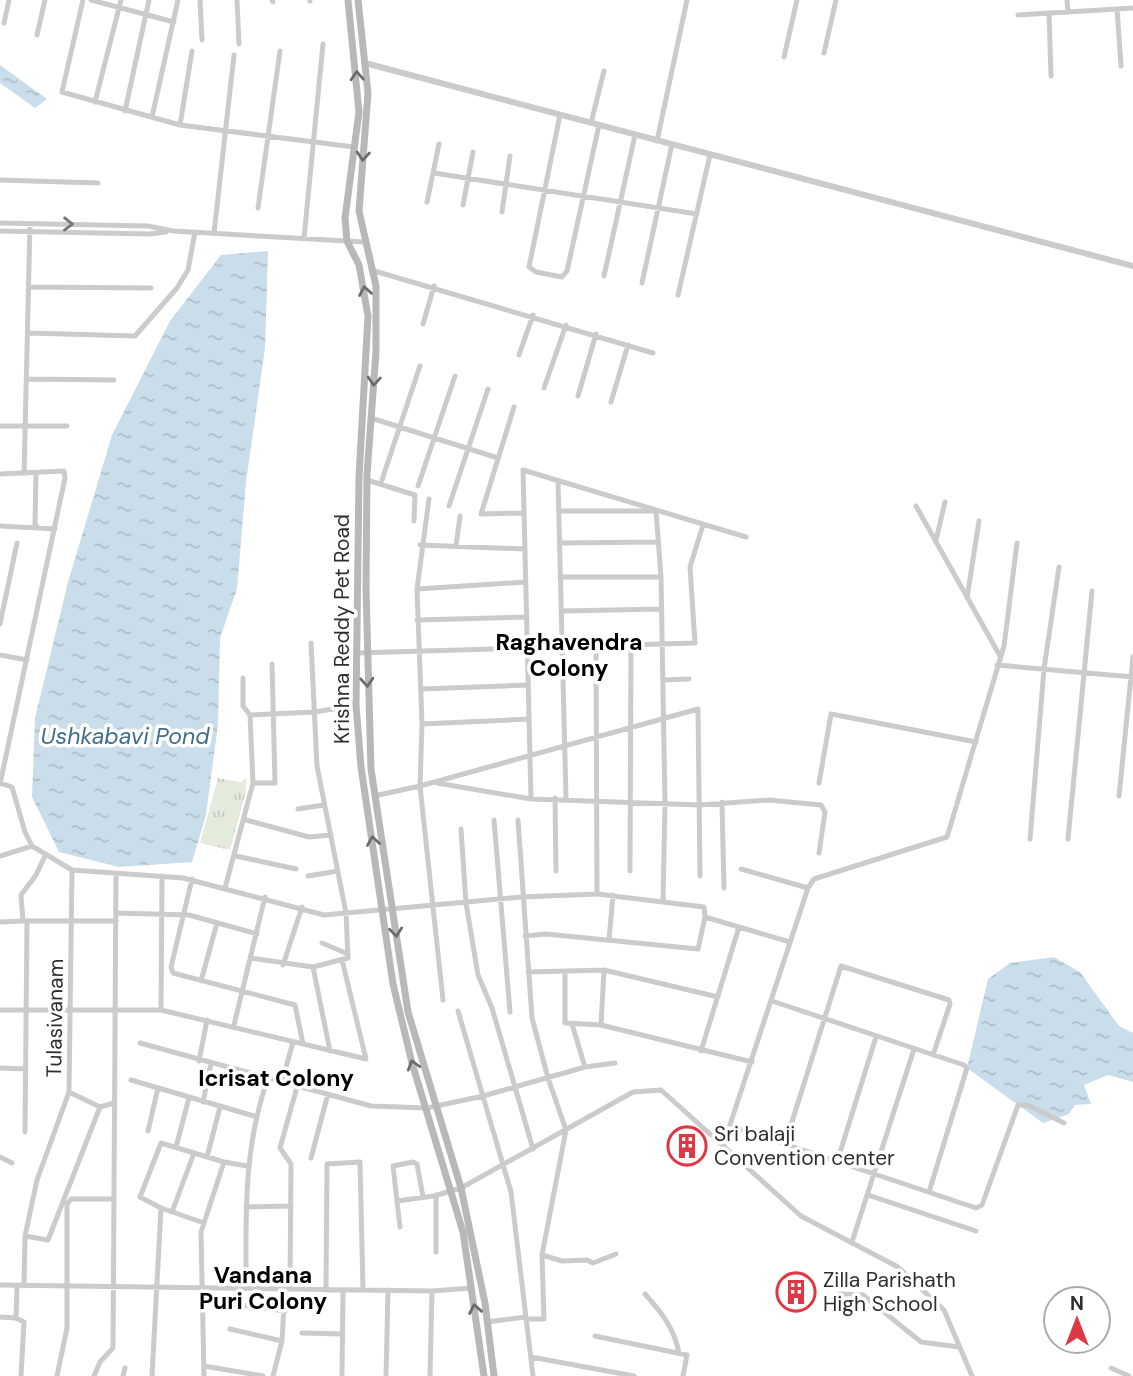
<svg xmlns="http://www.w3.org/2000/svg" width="1133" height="1376" font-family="'DM Sans',sans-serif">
<defs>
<pattern id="park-tufts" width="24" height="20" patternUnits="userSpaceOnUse" patternTransform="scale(1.75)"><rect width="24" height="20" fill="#e4ebdd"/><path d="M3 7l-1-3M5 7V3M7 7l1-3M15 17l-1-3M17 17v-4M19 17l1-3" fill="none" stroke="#c4cabe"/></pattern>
<pattern id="water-ripples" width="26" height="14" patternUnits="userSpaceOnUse" patternTransform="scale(1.75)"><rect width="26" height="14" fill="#caddea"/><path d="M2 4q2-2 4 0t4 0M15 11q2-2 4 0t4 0" fill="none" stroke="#aebec9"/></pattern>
</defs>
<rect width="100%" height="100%" fill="#fff"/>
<path fill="url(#park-tufts)" d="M218 778 240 782 247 778 245 795 230 850 200 843Z"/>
<path fill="url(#water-ripples)" d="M0 65 47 99 35 108 0 83Z
M268 251 265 348 246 482 237 589 220 638 218 724 206 815 192 862 119 867 59 852 32 797 35 718 68 582 112 435 170 321 221 255Z
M1054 957 1080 972 1119 1026 1133 1033V1082L1108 1075 1084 1085 1091 1104 1075 1105 1069 1114 1043 1123 967 1068 988 979 1010 963Z"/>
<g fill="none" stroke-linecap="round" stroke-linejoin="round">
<path stroke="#cbcbcb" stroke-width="5" d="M83 0 62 92 180 125 354 147
M91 0 174 22
M200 0 202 40
M237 0 239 44
M272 0 273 2
M310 0V1
M1067 0 1068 12
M1117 9 1121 66
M1049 13 1051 76
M1018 15 1133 8
M4 23 9 0
M37 35 45 0
M824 53 836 0
M784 57 797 0
M95 102 121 0
M125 111 149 0
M560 115 529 267 536 272 562 277 567 271 599 125
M152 117 178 0
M591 123 604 71
M180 125 192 51
M657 141 687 0
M434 173 697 214
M0 180 98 183
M427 202 439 144
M463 205 473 152
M258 208 280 51
M502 212 510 156
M0 223 148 226 173 231 364 242
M0 231 149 234 166 232
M214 233 234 55
M304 238 323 44
M371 270 653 353
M604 276 635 135
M642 283 672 144
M29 287 151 288
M678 295 710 155
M423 324 434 286
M28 333 135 336 177 288 188 270 195 232
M519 355 533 315
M27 379 114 380
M544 388 566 325
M578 396 596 334
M611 402 628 345
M514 407 481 514 524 513
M371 418 498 458
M0 426H67
M36 473 35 524 38 528 55 529
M0 474 64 471 65 478 0 784
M24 474 30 224
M367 480 415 495 414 521
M382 480 420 366
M558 481 566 798
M418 486 455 376
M429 499 417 589 422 724 420 786 443 1000
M449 506 488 389
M916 506 1000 656
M559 511H656L661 577 665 804 663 901
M0 526 38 528
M936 540 945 502
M560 543 657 542
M420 545 525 549
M456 546 460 516
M560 577H661
M417 589 526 582
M967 598 979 521
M561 611 662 609
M417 620 527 617
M0 624 17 543
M596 646 597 894
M356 653 695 643 690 567 703 525
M0 655 27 660
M997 665 1133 677
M663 680 689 679
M422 689 528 685
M250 715 315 712 356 705
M422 724 529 719
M0 783 12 787 25 832 32 846 72 870 183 878 324 915 522 897 597 894 704 907 705 917 790 942
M253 783H275L272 664
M437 783 531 799 700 805 769 800 821 805 825 812 819 853
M819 783 831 714 976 742
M374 796 420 786 698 709 700 876
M1119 796 1133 657
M555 798 556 871
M531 799 523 470 746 537
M722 802 724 888
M298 809 324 805
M246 820 309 837 331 835
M494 820 510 1012
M518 820 532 1018 548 1078 566 1130 542 1255 544 1319H527
M461 829 466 903 478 975 492 1008 533 1149
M1030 839 1044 669 1059 567
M1068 839 1092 591
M0 856 32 846
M236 856 296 869
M741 869 808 888
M630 871 631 645
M308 876 338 871
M192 879 171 967 173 973 295 1005 303 1044
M225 888 253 783 250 715 243 706V678
M116 913 189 915 257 934
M24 921H116
M0 922 23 921 21 895 36 875 46 854
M525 936 546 934 698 949 705 917
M609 940 613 895
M322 943 348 954
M250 958 313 967 348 958 346 913 317 766 311 643
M283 965 302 907
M313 967 330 1051
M528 972 604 970 718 997
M565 972V1023L601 1025 752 1062
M201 981 217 923
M772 1001 964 1065 967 1068 929 1192
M0 1010H161L366 1059 342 960
M161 1010 162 876
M458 1011 511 1192 533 1376
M572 1024 585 1067
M234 1025 265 897
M601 1025 604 970
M140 1043 371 1106 427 1108 483 1096 585 1067 615 1063
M701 1051 739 927
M199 1061 207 1020
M0 1068 26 1069
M131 1080 254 1116
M282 1082 293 1042
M69 1092 100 1107 114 1103
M203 1102 211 1064
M731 1126 976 1208 982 1205 1018 1105H1028L1064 1123
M148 1131 158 1088
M25 1132 27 921
M785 1144 841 966 949 1000 950 1004 933 1055
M723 1146 808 888 814 879 947 837 1004 646 1017 543
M176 1147 189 1098
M0 1157 12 1163
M207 1157 220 1107
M311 1158 328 1094
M837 1162 876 1037
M868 1195 976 1231
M397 1201 434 1196 461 1188 633 1092 661 1090 801 1216 898 1267 944 1310 972 1376
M246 1207 290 1206
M172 1212 194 1153
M204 1223 161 1208 140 1197 161 1143 224 1162
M400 1227 393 1166 413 1162 417 1164 423 1197
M25 1236 48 1240 100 1107
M852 1242 914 1049
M436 1252V1195
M542 1255 562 1261 587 1260 593 1263 616 1254
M0 1285 432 1291 471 1288
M24 1286 25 1236 37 1180 69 1092 72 870
M246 1288C246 1214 243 1149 268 1078
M290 1289 291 1164 280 1148 297 1087
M326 1290 327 1164 360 1162 363 1290
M645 1294C662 1313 674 1328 679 1353
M840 1294 863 1295 921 1342 959 1347
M241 1305 285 1311
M0 1317 16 1318 24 1322 21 1376
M16 1318 17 1286
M487 1322 526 1317
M230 1329 282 1341
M302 1333 342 1334
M595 1336 687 1355 683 1376
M531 1357 634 1376
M204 1366 263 1376
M1111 1368 1129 1376
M57 1376 67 1328V1204L71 1199H114
M94 1376 100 1362 113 1348 116 875
M123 1376 125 1368
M152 1376 161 1208
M204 1376 201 1232 224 1162 247 1166
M273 1376 282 1341 285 1289
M342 1376 343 1290
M386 1376 388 1290
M430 1376 432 1291"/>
<path stroke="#cbcbcb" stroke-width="6" d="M365 63 1133 266"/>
<path stroke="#b8b8b8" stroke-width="7" d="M348 0 359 112 345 218 347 241 359 265 368 316 359 477 356 705 361 767 393 984 412 1063 463 1232 484 1376
M358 0 368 93 359 211 376 286V352L367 474 366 589 371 769 408 1012 461 1188 485 1303 494 1376"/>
</g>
<defs><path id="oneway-chevron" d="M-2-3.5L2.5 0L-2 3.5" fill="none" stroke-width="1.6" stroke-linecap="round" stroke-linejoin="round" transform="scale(1.75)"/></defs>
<g stroke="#6c6c6c">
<use href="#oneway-chevron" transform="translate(357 76) rotate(-93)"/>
<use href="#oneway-chevron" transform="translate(363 156) rotate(95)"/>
<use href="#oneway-chevron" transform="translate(365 291) rotate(-100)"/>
<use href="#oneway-chevron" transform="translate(374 381) rotate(94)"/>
<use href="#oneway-chevron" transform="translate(367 682) rotate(87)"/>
<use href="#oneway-chevron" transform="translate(373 841) rotate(-99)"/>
<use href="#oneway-chevron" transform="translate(396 932) rotate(84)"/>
<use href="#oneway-chevron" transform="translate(413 1065) rotate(-107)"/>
<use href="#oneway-chevron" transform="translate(475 1309) rotate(-100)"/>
</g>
<use stroke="#757575" href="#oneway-chevron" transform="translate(68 224) rotate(1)"/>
<defs>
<g id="building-ring" transform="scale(2.0125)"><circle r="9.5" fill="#fff" stroke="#de3844" stroke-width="1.5"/><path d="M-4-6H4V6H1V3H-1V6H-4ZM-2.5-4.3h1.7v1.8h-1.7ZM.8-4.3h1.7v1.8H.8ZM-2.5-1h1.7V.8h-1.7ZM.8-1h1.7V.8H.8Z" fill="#de3844"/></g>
</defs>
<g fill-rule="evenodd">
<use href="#building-ring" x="687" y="1146"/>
<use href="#building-ring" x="796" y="1292"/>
</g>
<g text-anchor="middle" stroke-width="7" stroke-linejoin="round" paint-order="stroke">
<g font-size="21" fill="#2e2e2e" stroke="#fff">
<text transform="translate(342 629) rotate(-90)" y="7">Krishna Reddy Pet Road</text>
<text transform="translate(55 1018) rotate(-89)" y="7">Tulasivanam</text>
</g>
<g font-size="21" fill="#2e2e2e" stroke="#fff" text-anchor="start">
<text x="714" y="1141">Sri balaji<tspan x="714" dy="24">Convention center</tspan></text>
<text x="823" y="1287">Zilla Parishath<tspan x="823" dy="24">High School</tspan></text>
</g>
<g font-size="23" font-weight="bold" fill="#000" stroke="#fff">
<text x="569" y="650">Raghavendra<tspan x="569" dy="26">Colony</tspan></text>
<text x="276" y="1086">Icrisat Colony</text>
<text x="263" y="1283">Vandana<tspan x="263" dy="26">Puri Colony</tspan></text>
</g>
<g font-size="23" font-style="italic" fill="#406f8d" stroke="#fff">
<text x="125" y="744">Ushkabavi Pond</text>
</g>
</g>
<g transform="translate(1077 1320)"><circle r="33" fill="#ffffff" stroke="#ababab" stroke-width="2"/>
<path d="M0-5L12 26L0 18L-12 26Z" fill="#de3844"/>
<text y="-10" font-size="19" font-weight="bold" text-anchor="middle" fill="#2e2e2e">N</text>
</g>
</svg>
